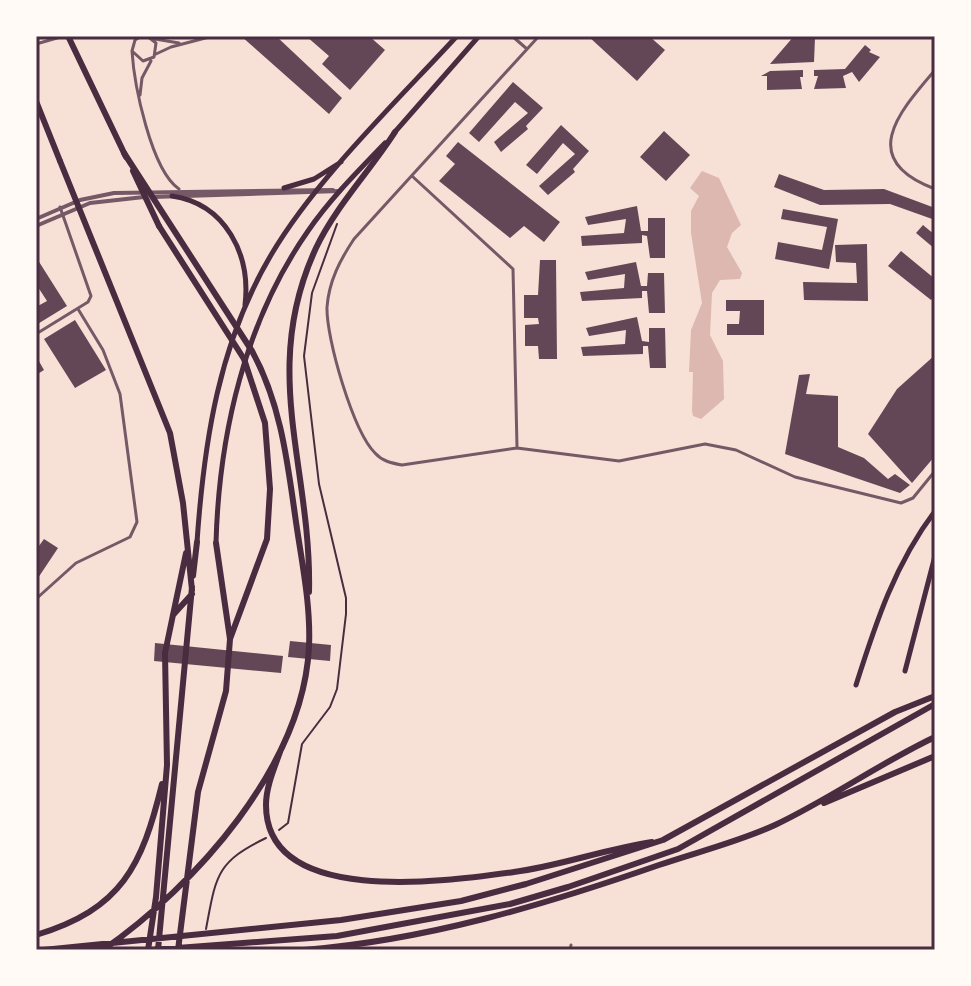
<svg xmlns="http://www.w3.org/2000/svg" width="971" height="986" font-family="Barlow,sans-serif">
<rect width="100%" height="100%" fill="#f7e1d7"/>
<path fill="#dcb8b0" d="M702 171 719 178 741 225 732 233 727 247 742 273 740 279 720 280 712 293 710 335 723 361 724 399 701 419 693 416 692 411 693 372H689L691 330 702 303 691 233V211L699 196 690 188Z"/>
<path fill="#644757" d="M241 36H276L342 98 329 114Z
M306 36H369L385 50 350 90 322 64 329 56Z
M588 36H649L665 50 637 81Z
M794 36 815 38 814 62 770 64Z
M865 45 871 50 869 52 880 57 859 82 852 72 843 76 846 88 814 89 818 76H814V70L845 69Z
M803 70V77H800L802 89 767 90V76H761L770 71Z
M513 82 543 108 526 126 528 129 501 152 494 142 528 113 515 102 479 142 469 133Z
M561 125 589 151 573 169 575 172 548 195 539 186 575 154 563 143 537 174 526 165Z
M664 131 690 155 666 181 640 157Z
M458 142 560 222 544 242 524 226 510 238 439 181 455 164 446 156Z
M779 174 824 190 884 189 935 208V220L890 204 820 205 774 187Z
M637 206 641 231H648V218H665V258H650L647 236 642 235V243L582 246 581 236 624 233 626 219 588 225 585 217Z
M783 209 838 219 829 269 775 259 778 242 822 250 827 227 781 219Z
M923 225 935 235V249L916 233Z
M867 244 868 301 804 300 803 282 857 283 856 263 836 262 835 245Z
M901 251 935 279V295L931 300 888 266Z
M36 257 67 306 36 325V307L47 301 36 284Z
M540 260H556L557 359H539L538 346H525V325L539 324 538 318H524V295H538Z
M636 262 641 286H647L648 273H664L665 313H649L647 291H642V298L582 301 580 292 624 288 625 274 588 280 585 272Z
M726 300H764V335H727V324H739L740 311H726Z
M637 317 642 341 649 342V328H665L666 368H650L648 346H643V354L583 356 581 347 625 344 626 330 589 336 586 328Z
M75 320 106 370 75 388 44 339Z
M935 355V456L912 483 868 434 897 389Z
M36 356 44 370 36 375Z
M810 374 806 394 838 396V447L864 458 888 479 895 474 910 485 900 493 785 454 799 375Z
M44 539 58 548 36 581V550Z
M290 641 331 645 330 661 288 657Z
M155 643 283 656 281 673 154 661Z"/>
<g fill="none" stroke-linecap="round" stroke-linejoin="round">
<path stroke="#4a2c40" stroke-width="2" d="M279 830 288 823 302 744 330 707 337 689 346 614V598L319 484 304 356 312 293 337 224
M206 929C216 876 216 862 266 838"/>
<path stroke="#755966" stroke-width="3" d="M142 36 135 40 132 51 143 61 154 57 156 43 147 36
M512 36 527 49
M539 36 354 239C340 260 329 281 327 307 326 338 353 431 375 453 382 461 391 463 402 465L517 448 619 461 705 444 736 450 795 477 901 503 913 498 935 471
M155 39 179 43
M36 44 64 36
M132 51C134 84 151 170 179 189
M156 54 171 47 213 36
M935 70C898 113 857 160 935 189
M140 95 142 78 151 61
M412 176 513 269 517 447
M36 334 88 302 91 296 60 207
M36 599 76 563 130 537 137 522 120 394 103 350 78 309
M570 950 571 945"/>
<path stroke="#755966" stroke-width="4" d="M153 197 340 191
M36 219 80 200 114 193 333 190
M36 226 90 203 144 197"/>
<path stroke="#4a2c40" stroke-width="5" d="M394 133 479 36
M284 188 314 179 341 162
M172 196C226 204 251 255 245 305
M197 542C204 441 219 343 271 255 315 180 397 101 457 36
M216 543C219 434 245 321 308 231 330 199 358 171 385 143
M905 671 935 556
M856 685C876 622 895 564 935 511"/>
<path stroke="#4a2c40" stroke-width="6" d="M68 36 126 157
M36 101 60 161
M133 171 159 226"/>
<path stroke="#4a2c40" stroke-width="6" d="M60 161 170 433 183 503 192 590
M159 226 244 359 265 423 270 489 267 539 230 639
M193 576 197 542
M309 592C312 468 259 371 316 248 336 206 370 171 395 132
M173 615 192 594
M280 752C274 769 266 787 266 805 266 908 449 881 514 872 560 866 605 849 652 842
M824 803 935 756
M36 935C122 909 142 866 162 784
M43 950 341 920 461 901 526 884 663 840 895 712 935 696
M103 950C195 886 303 766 309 647 311 603 301 559 295 515 287 458 280 402 252 351L124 153
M148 950 156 897 167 765 165 653 186 553
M151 950 337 936 510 904 568 887 678 849 935 704
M158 950 192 587
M178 950 198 792 226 691 230 639 216 543
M304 950C427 940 544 905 659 865 697 852 738 842 775 825 830 799 880 763 935 737"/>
</g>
<rect width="971" height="986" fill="none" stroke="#fffaf5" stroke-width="76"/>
<rect x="38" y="38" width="895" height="910" fill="none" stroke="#4a2c40" stroke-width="3"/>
</svg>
